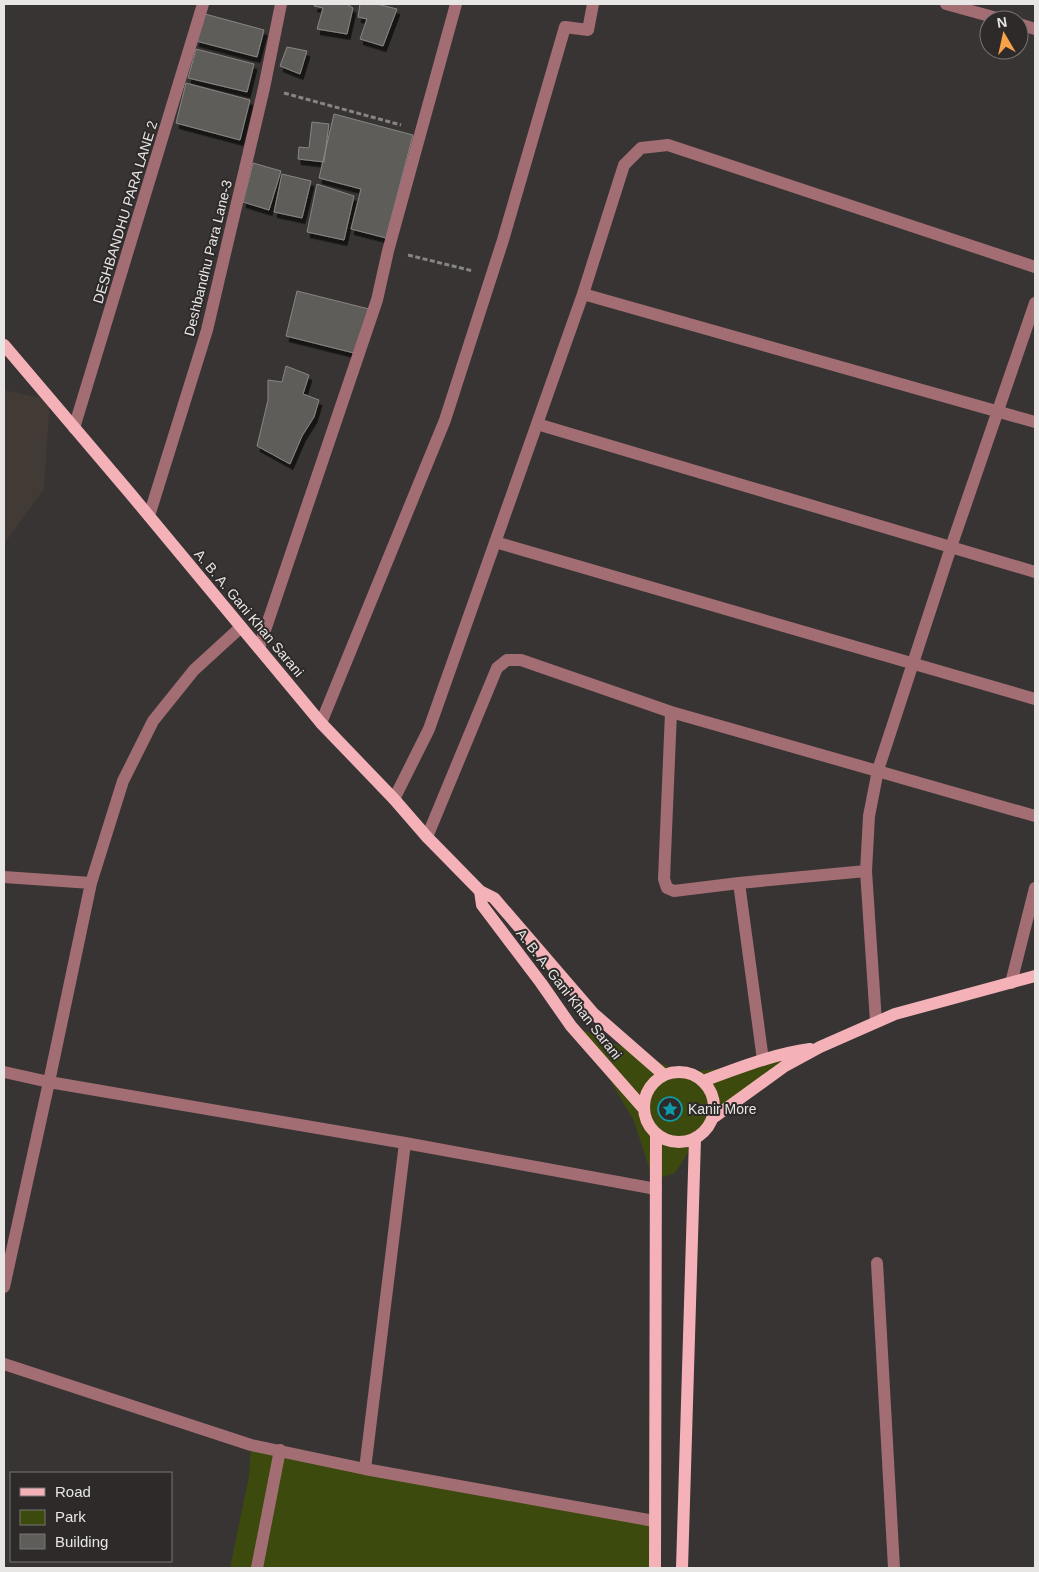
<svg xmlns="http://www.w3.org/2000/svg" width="1039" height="1572" font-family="Arial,sans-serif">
<defs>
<filter id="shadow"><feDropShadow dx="3" dy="5.5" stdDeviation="0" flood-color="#0009"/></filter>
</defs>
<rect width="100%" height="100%" fill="#373433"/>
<path fill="#423a34" d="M4 390 50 400 44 489 4 544Z"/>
<path fill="#3d4a0d" d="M580 1029 684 1073 787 1060 713 1120 692 1146 675 1173 653 1180 634 1121Z
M251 1445 654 1521 655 1568H230L249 1476Z"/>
<path fill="#5f5d5a" stroke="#888683" filter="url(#shadow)" d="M315 4H347L353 8 347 34 317 29 323 8 314 6Z
M360 4H377L397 9 383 46 360 39 367 19 358 17Z
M205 14 264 30 257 57 196 41Z
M287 47 307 51 300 74 280 66Z
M196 49 254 64 247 92 188 78Z
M186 83 250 100 240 140 176 123Z
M334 114 413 135 386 238 351 229 361 189 319 178Z
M312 122 329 124 324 162 298 159 299 147 309 148Z
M253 163 281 171 269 210 243 202Z
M282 174 311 181 302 218 274 212Z
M317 184 354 196 344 240 307 232Z
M297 291 369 309 354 353 286 336Z
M286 366 309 375 303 394 319 400 314 417 302 436 290 464 257 446 268 400V380L282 382Z"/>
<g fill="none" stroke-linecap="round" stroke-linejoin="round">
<path stroke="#878584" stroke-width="3" stroke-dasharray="5 2.5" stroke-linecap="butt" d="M284 93 401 125
M408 255 473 271"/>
<path stroke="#a26d73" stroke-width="12" d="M946 4 1004 20
M1019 24 1035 29
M583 294 1035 422
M537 424 1035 572
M74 428 203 4
M149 516 207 330 264 88 281 4
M495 542 1035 699
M259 648 377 300 388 251 456 4
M671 712 1035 816
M321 723 445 420 503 240 565 27 588 30 593 4
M394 799 429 729 583 294 624 165 641 148 668 145 1035 267
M427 837 497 668 507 660H521L671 712 664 879 667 888 674 891 739 883 763 1060
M4 877 91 883
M739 883 866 871
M1011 983 1035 888
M876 1022 866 871 869 816 878 770 951 547 1035 303
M4 1072 49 1082 405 1143 656 1189
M877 1263 894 1568
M4 1287 49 1082 91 883 123 781 153 721 194 670 241 627
M4 1364 251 1445 365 1469 654 1521
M365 1469 405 1143
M257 1568 280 1450"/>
<path stroke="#f4b2b8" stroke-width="12" d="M4 345 129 492 321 723 394 799 427 837 480 891 494 898 593 1013 664 1075
M480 891 482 905 541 983 571 1026 644 1109
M644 1107a35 35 0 1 1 70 0a35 35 0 1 1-70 0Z
M703 1081C738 1068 773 1054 810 1049
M713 1118 785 1066 820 1047 895 1014 1035 976
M655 1568 656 1134
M682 1568 695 1139"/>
</g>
<defs>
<g id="sight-ring" transform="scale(1.25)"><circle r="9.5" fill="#2d2a29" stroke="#0f9aa8" stroke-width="1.5"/><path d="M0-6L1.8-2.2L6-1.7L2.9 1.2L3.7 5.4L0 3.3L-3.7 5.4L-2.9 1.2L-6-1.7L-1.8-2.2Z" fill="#0f9aa8"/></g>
</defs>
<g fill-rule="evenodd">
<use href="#sight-ring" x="670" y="1109"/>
</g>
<g text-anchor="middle" stroke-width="4" stroke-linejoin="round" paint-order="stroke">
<g font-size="14" fill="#e8e6e5" stroke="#2d2a29">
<text transform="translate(125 212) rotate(-73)" y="5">DESHBANDHU PARA LANE 2</text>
<text transform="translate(208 258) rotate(-76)" y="5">Deshbandhu Para Lane-3</text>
<text transform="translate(249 613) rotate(50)" y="5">A. B. A. Gani Khan Sarani</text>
<text transform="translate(569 994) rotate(52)" y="5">A. B. A. Gani Khan Sarani</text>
</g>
<g font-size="14" fill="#e8e6e5" stroke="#2d2a29" text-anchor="start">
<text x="688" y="1114">Kanir More</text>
</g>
</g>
<rect width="1039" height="1572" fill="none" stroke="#e8e6e5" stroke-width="10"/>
<rect x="10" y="1472" width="162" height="90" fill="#2d2a29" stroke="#787574"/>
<rect x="20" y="1488" width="25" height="8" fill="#f4b2b8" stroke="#787574"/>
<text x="55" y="1497" font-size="15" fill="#e8e6e5">Road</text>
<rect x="20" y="1510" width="25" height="15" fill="#3d4a0d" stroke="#787574"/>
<text x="55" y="1522" font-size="15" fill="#e8e6e5">Park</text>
<rect x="20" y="1534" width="25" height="15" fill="#5f5d5a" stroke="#787574"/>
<text x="55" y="1547" font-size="15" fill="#e8e6e5">Building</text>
<g transform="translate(1004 35) rotate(351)"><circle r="24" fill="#2d2a29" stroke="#787574"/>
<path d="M0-4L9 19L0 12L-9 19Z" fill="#f7a148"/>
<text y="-8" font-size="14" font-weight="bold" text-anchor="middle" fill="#e8e6e5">N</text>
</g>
</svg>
